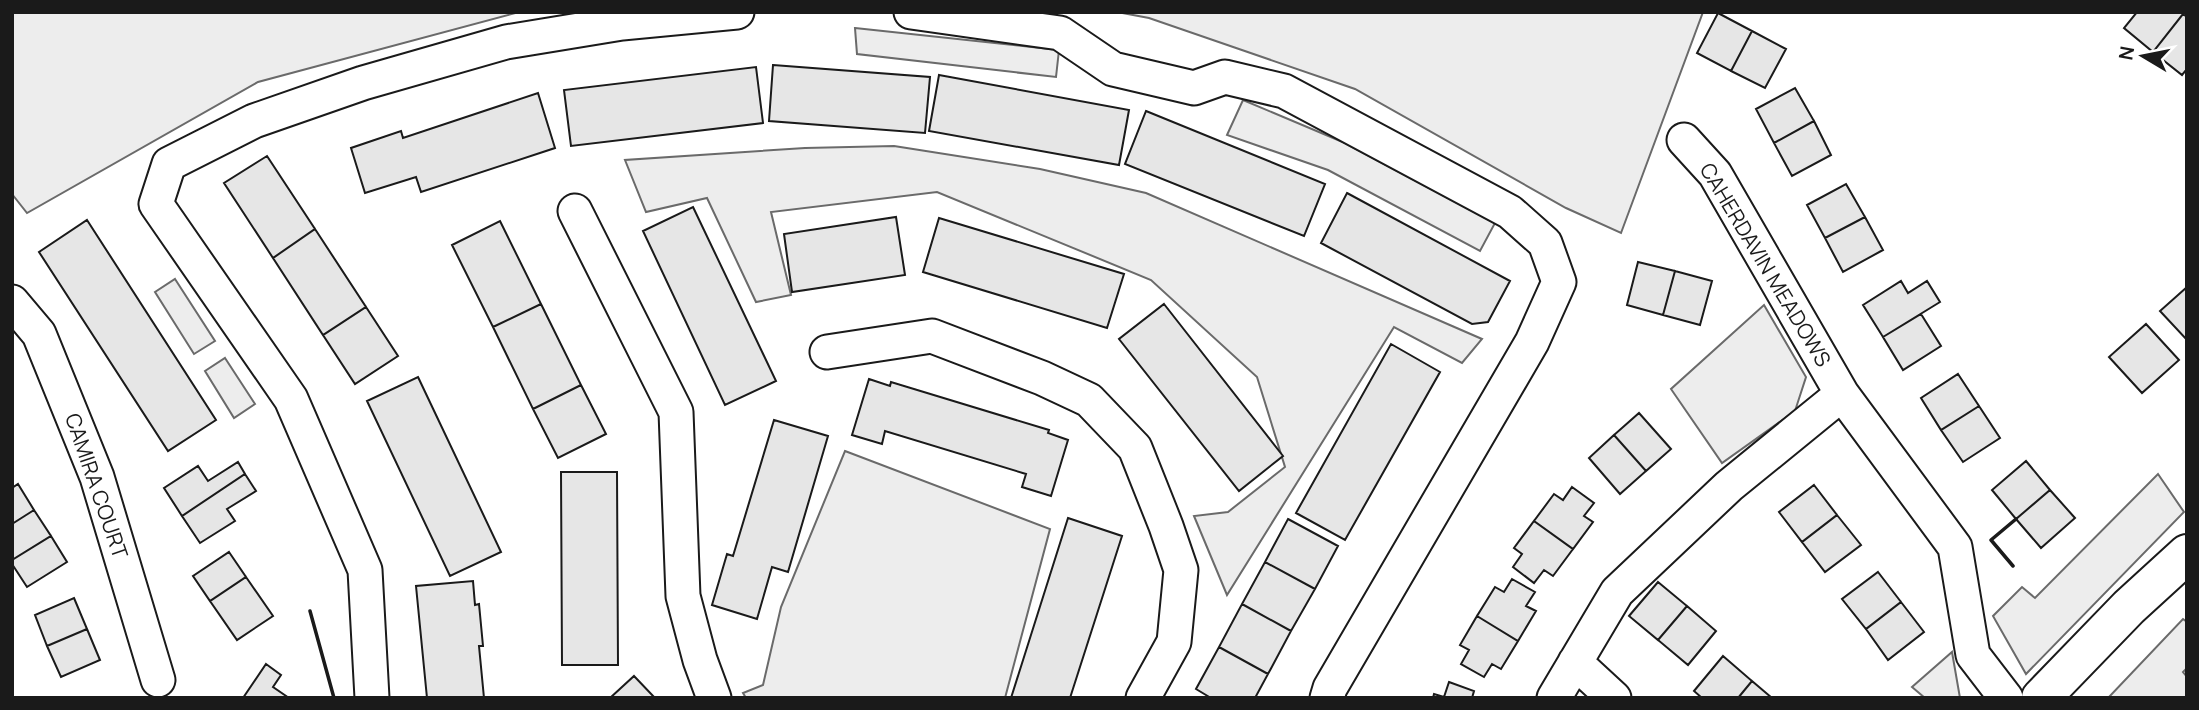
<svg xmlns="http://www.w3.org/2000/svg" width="2199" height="710" font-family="Manrope,sans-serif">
<rect width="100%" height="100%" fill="#fff"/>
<path fill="#ededed" stroke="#6a6a6a" stroke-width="2" d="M12 12H519L258 82 27 213 12 194Z
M1117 12H1703L1621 233 1566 208 1355 89 1149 18Z
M855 28 1059 50 1056 77 857 54Z
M1243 100 1345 143 1495 223 1480 251 1328 170 1227 135Z
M894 146 1040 169 1146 193 1482 339 1462 363 1394 327 1227 595 1194 516 1228 512 1285 467 1257 377 1151 280 937 192 771 212 791 295 756 302 707 198 646 212 625 160 805 148Z
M175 279 215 341 194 354 155 292Z
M1764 305 1806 377 1795 411 1722 463 1671 389Z
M225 358 255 404 234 418 205 371Z
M845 451 1050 529 1005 698H746L743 693 763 685 781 607Z
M2158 474 2184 512 2026 674 1993 616 2022 587 2035 598Z
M2183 619 2187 622V668L2183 672 2187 677V698H2108Z
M1952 652 1960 698H1925L1912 687Z"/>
<path fill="#e6e6e6" stroke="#1a1a1a" stroke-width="2" d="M2137 12H2181L2183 14 2153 52 2124 28Z
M1718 13 1752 31 1731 71 1697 53Z
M2183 14 2187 17V69L2182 75 2153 52Z
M1752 31 1786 49 1765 88 1731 71Z
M773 65 930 77 925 133 769 121Z
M756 67 763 123 571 146 564 90Z
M939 75 1129 110 1119 165 929 131Z
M1795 88 1814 121 1774 143 1756 109Z
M538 93 555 148 421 192 416 177 365 193 351 148 401 131 403 138Z
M1146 111 1325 184 1304 236 1125 164Z
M1814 121 1831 155 1792 176 1774 143Z
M267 156 315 229 273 258 224 183Z
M1846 184 1865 217 1825 238 1807 205Z
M1347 193 1510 281 1488 322 1472 324 1321 243Z
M693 207 776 381 725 405 643 231Z
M896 217 905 275 792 292 784 234Z
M1865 217 1883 250 1843 272 1825 238Z
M939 218 1124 274 1107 328 923 272Z
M87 220 216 420 168 451 39 252Z
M500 221 541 304 493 327 452 245Z
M315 229 366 307 323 335 273 258Z
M1638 262 1675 271 1663 315 1627 305Z
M1675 271 1712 281 1700 325 1663 315Z
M1901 281 1908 293 1927 281 1940 302 1883 337 1863 305Z
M2187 287V340L2160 311Z
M541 304 581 385 533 409 493 327Z
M1164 304 1283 456 1239 491 1119 339Z
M366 307 398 356 355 384 323 335Z
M1921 314 1941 346 1903 370 1883 337Z
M2146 324 2179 360 2142 393 2109 357Z
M1391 344 1440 372 1345 540 1296 513Z
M1958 374 1979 406 1941 430 1921 398Z
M418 377 501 552 450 576 367 401Z
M869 379 890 386 891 382 1049 430 1048 433 1068 440 1051 496 1022 487 1026 474 885 431 882 444 852 435Z
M581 385 606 434 558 458 533 409Z
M1979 406 2000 438 1963 462 1941 430Z
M1639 413 1671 449 1646 471 1614 435Z
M774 420 828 436 788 572 772 567 757 619 712 605 727 554 733 556Z
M1614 435 1646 471 1620 494 1589 458Z
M2026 461 2050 490 2016 519 1992 490Z
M238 462 245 474 182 516 164 488 198 466 208 481Z
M561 472H617L618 665H562Z
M245 474 256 491 227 509 235 521 200 543 182 516Z
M18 484 34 510 12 524V488Z
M1814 485 1837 515 1802 542 1779 512Z
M1572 487 1594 503 1584 516 1593 522 1573 549 1534 521 1554 494 1563 500Z
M2050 490 2075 518 2041 548 2016 519Z
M34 510 51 536 12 560V524Z
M1837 515 1861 545 1825 572 1802 542Z
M1068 518 1122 536 1070 698H1011Z
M1288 519 1338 546 1315 589 1265 562Z
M1534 521 1573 549 1553 576 1544 570 1534 583 1513 567 1522 554 1514 548Z
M51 536 67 562 27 587 12 564V560Z
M229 552 246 577 210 601 193 576Z
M1265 562 1315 589 1291 631 1242 604Z
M1878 572 1901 602 1866 629 1842 599Z
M246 577 273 616 237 640 210 601Z
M1512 579 1535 592 1526 606 1536 611 1518 641 1477 616 1495 587 1504 592Z
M473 581 475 605 479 604 483 646H479L484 698H427L416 586Z
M1658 582 1687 606 1658 640 1629 616Z
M74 598 87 629 47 646 35 615Z
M1901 602 1924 632 1888 660 1866 629Z
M1242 604 1291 631 1268 674 1219 647Z
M1687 606 1716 631 1688 665 1658 640Z
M1477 616 1518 641 1501 669 1492 664 1484 677 1461 664 1469 650 1460 645Z
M87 629 100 660 61 677 47 646Z
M1219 647 1268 674 1255 698H1211L1196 689Z
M1723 656 1752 681 1738 698H1702L1694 691Z
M266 664 281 675 273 687 289 698H243Z
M634 676 655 698H610Z
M1752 681 1772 698H1738Z
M1449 682 1474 691 1472 698H1433L1434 694 1444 697Z"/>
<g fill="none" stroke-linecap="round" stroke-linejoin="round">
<g stroke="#1a1a1a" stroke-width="37">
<path id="street" d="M911 12 1060 33 1113 69 1194 88 1225 77 1284 91 1510 212 1545 243 1559 282 1532 342 1330 688 1327 698
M1684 140 1715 174 1842 394 1955 547 1973 655 2006 698
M575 211 676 412 683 596 700 660 714 698
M12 302 39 334 97 477 158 680
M827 352 932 336 1042 378 1089 400 1135 448 1166 526 1181 570 1174 642 1143 698
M1575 662 1614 698
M372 698 365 570 291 399 156 204 169 164 254 121 363 83 506 42 622 23 737 12
M1554 698 1617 592 1729 486 1842 394"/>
</g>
<g stroke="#1a1a1a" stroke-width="42">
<path id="secondary" d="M2041 698 2129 607 2187 554"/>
</g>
<use href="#street" stroke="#fff" stroke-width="33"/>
<use href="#secondary" stroke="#fff" stroke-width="38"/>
<path stroke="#1a1a1a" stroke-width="3.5" d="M2013 566 1991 540 2016 519
M310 611 334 698"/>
</g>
<g text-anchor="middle" stroke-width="5" stroke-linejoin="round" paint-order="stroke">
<g font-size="21" fill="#1a1a1a" stroke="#fff">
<text transform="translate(1765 265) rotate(59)" y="7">CAHERDAVIN MEADOWS</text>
<text transform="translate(96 486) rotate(71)" y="7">CAMIRA COURT</text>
</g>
</g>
<rect width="2199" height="710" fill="none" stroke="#1a1a1a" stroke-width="28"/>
<g transform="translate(2143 56) rotate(280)" stroke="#ffffff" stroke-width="5" paint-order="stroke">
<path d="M0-5L12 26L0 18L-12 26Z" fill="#1a1a1a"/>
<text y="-10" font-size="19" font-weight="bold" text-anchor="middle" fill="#1a1a1a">N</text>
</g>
</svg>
